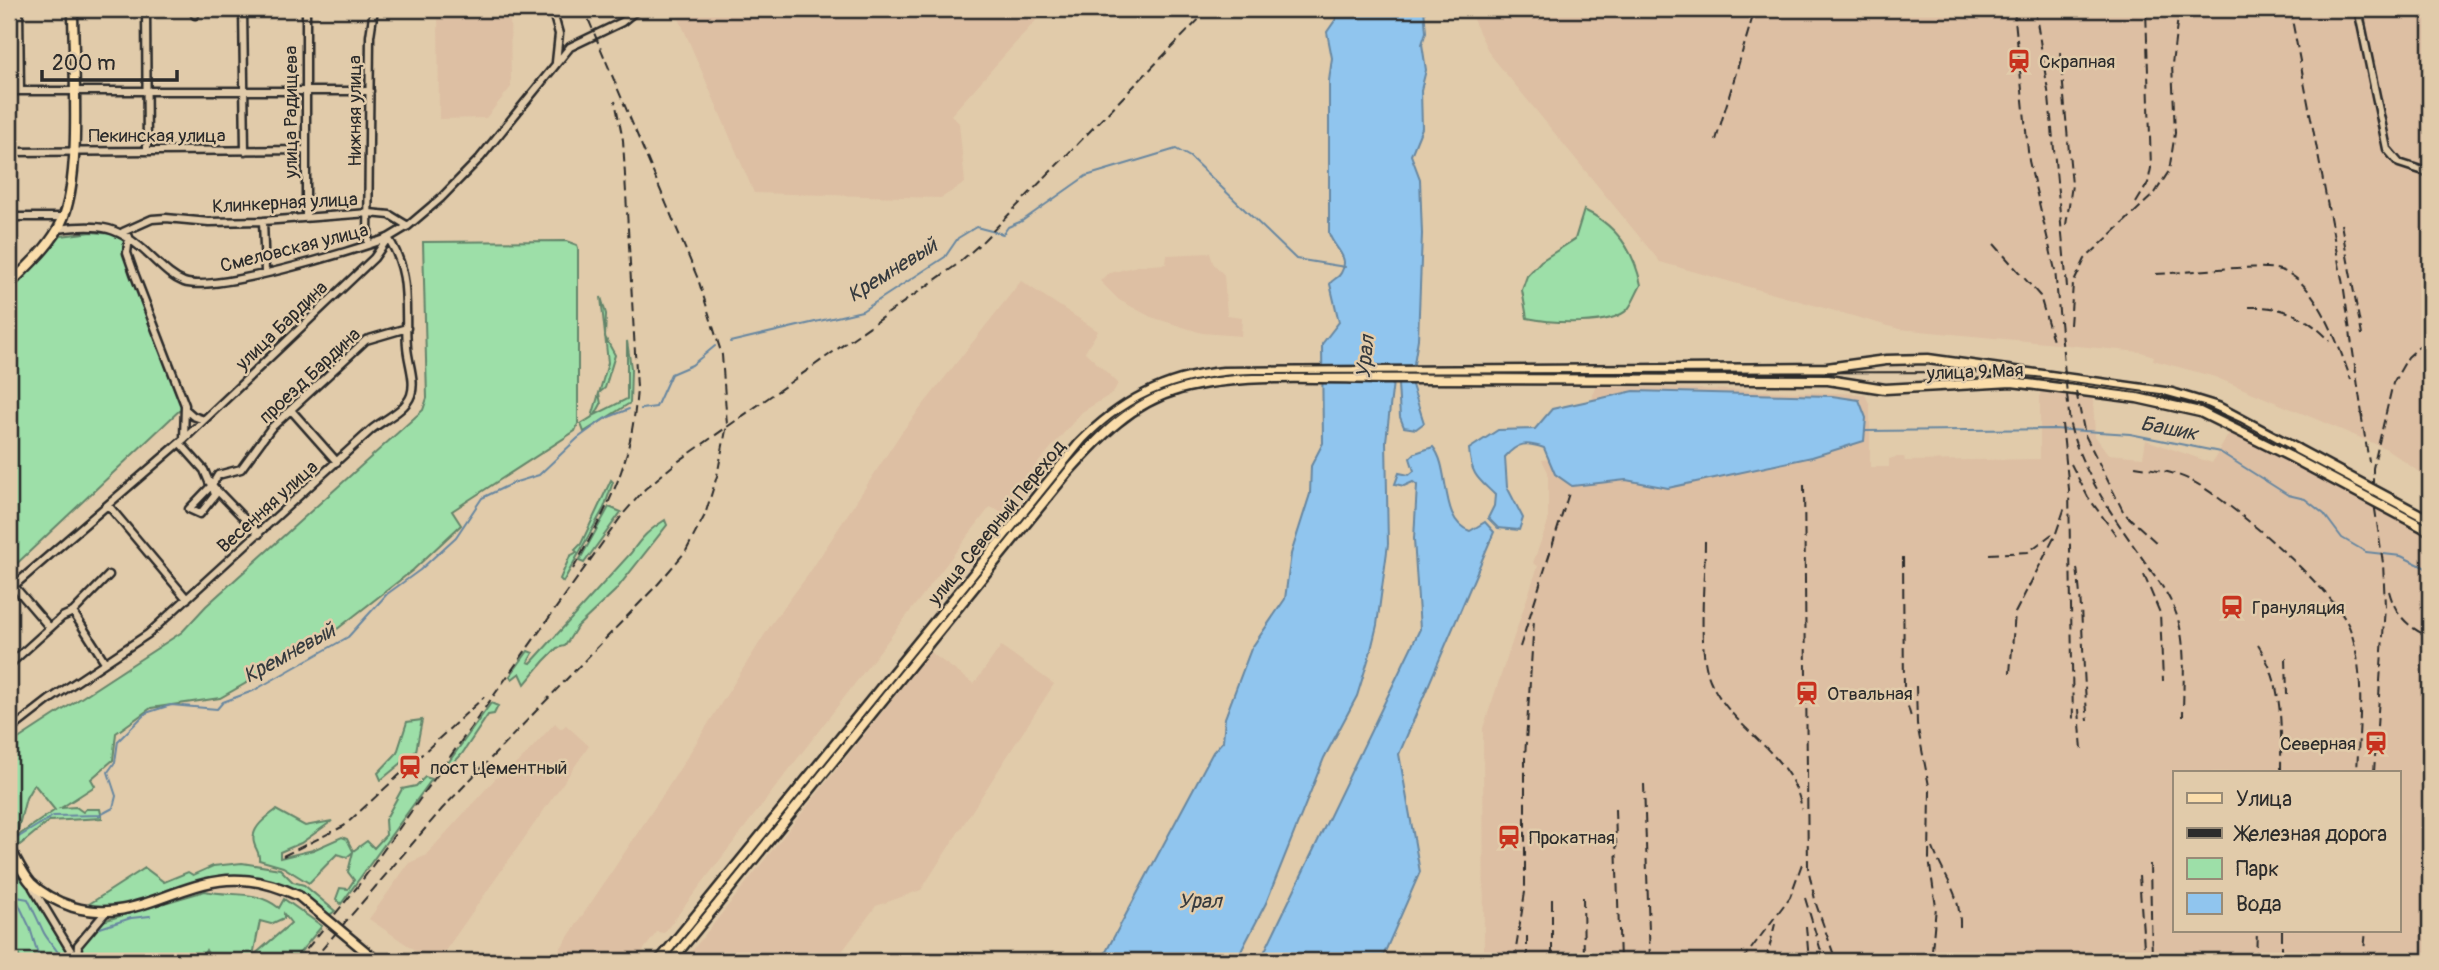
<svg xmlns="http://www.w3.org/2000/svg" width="2439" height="970" font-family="Pangolin,sans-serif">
<rect width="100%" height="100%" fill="#e1cbaa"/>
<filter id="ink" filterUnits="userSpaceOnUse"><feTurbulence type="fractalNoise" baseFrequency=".0143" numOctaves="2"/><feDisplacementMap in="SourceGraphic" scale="14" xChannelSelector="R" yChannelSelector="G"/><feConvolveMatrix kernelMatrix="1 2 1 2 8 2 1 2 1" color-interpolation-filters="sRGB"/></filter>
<g filter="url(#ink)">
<path fill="#ddbfa3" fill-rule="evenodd" d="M438 9H510L511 87 486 118 439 119Z
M675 9H1046L951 115 959 123 965 183 941 198 754 193Z
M1468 9H2430V480L2387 449 2215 377 2153 360 2154 356 2141 352 1899 329 1660 262 1489 53Z
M1210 253 1213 263 1224 275 1227 315 1242 317 1241 336 1202 333 1151 317 1119 300 1100 281 1107 274 1137 266 1166 264 1167 255Z
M1021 281 1098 331 1085 352 1118 383 1113 393 1082 412 1031 471 1029 488 1007 514 990 507 664 933 657 932 635 961H552L665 792 772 623 808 575 901 433Z
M1595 386 1865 394 1870 406V467H1889V459L1896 457H1904L1905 461 2040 459V390L2093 399 2095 436 2108 454 2143 457 2146 440 2212 463 2231 430 2430 537V961H1484L1483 728 1538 566 1533 563 1548 522V472L1542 460 1595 456 1590 410ZM2175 772H2399V930H2175Z
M1001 646 1054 684 921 890 876 906 835 961H684L930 652 974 684Z
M555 723 561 729 566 725 589 746 438 961H431L369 919 409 863 425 856 495 779 520 761Z"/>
<path fill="#9ddfa8" stroke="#64856a" stroke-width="2" fill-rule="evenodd" d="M1584 210C1616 225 1634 250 1641 285 1637 292 1633 303 1628 309 1611 327 1550 323 1527 318L1522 290 1527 276 1541 261 1575 239Z
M92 232 122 235 131 273 159 339 182 408 9 571V294L61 236Z
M566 241 577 245 578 248V424L575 431 452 511 461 525 413 570 327 637 220 698 151 708 116 733 113 760 91 779 95 786 61 808 76 807 83 812 86 809H100L102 818 49 821 15 849 9 838V745L182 632 206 606 423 410 427 398 423 242ZM34 784 55 810 16 837 26 798Z
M601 297 606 314 605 337 615 355 605 388 599 393 601 404 595 415 627 399V341L631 368 630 403 584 432 581 424 592 417 608 363Z
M611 480 613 482 604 508 563 582 560 579 570 556 577 552 575 550 581 544Z
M609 507 621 512 584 563 579 561Z
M665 520 667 525 615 591 577 627 565 646 557 648 544 661 525 684 520 673 512 679 510 676 528 651 533 653 528 662 531 663 631 553C642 537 649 530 665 520Z
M491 703 498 706 494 714 488 715 462 754 447 770H443Z
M422 720 416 751 381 780 378 773 397 753 407 722Z
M425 777 432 779 341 904 336 899 340 888 348 889 354 880 348 872 353 852 347 857 337 854 309 883 283 867 259 860C260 852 256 851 254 843 250 828 266 818 276 810L305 826 332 821 301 843 280 852V858L313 850 342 837 347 839 353 851 367 841 374 848 386 835 385 820 402 789 416 786Z
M9 856 72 961H21L19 956 16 961H9Z
M242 863 280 869 293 882 304 885 335 911 327 917C312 907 296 891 279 884 214 859 152 914 86 906L145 868 164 882 188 872 193 875 213 866Z
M205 891C231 897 255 889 279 908L284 899 322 926 293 961H234L235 955 225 961H212L206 950 200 961H100L93 954 92 961H80V949L88 934 103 921ZM284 914 291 923 253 956 260 921 271 924 284 918Z"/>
<path fill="#90c5ee" stroke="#6887a0" stroke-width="2" d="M1335 9H1424L1426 32 1422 44 1426 70 1421 90 1422 128 1411 155 1420 179 1422 234 1418 339 1411 382 1424 423 1416 429 1404 427 1400 417 1398 384 1393 382 1386 441 1388 544 1377 625 1370 654 1357 696 1324 758 1266 903 1236 961H1101L1213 752 1223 741 1225 718 1251 649 1285 599 1291 554 1310 494 1311 466 1323 443 1322 344 1339 322 1330 284C1333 278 1338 279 1341 273 1351 256 1333 248 1329 233V81L1332 58 1327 32 1336 19Z
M1634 391 1832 396 1859 400 1866 418 1864 441 1812 457 1668 488 1626 480 1572 486 1555 474 1544 448C1526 442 1518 442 1505 457L1507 487 1523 518 1519 530 1498 528 1488 518 1494 506 1495 495C1479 479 1471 476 1469 449L1498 430 1535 429 1552 409Z
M1433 447C1451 467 1439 521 1470 531L1485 522 1494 532 1399 754 1420 872 1381 961H1260L1420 629 1414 539 1417 485 1413 482 1404 486 1395 484 1399 473 1409 475 1414 471 1410 458 1415 453Z"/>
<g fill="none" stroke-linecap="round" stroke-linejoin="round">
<path stroke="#6887a0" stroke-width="2" d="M730 342 862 311 945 257 958 238 976 227 1003 234 1008 227 1022 221 1086 176 1176 149 1190 157 1296 259 1345 267
M641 409 656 407 671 374 692 365 715 346
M1865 431 2054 429 2130 434 2220 452 2288 495 2305 499 2324 514 2342 538 2366 552 2401 556 2430 570
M9 843 53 816 100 815 113 808 116 796 108 772 115 762 118 741 146 713 171 705 217 709 223 702 253 691 348 637 387 594 420 570 456 537 482 498 513 483 539 475 578 438 604 419 629 409
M9 884 30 928 40 961
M17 897 28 899C32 908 38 920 43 931 47 940 55 946 60 956
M100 928 131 918 150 916"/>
<g stroke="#2b2b2b" stroke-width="11">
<path id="minor" d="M19 9 20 91
M146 9 147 151
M194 9 195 15
M243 9 245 151
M552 9 559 34 556 62
M2358 9 2387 149 2399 163 2430 173
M9 91H370
M9 152 306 150
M306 216V9
M9 217H64
M263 221 265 272
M58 229C101 223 119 226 150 256 161 266 171 277 184 282 214 293 353 251 388 238L408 226 441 198 480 158 570 47 622 22 638 9
M123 232 152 219 166 218 209 222 263 221 369 213 390 215 408 226
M129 237 127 253 134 273 185 405 184 439
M368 244 370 36 374 9
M185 409 193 416 204 420
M291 410 337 462
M180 443 204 470 209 482 259 534
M212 485 189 509 200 514 215 495 212 485 218 475 241 469 271 428 366 340 407 328
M108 505 187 599
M14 586 50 628
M9 590 184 439 374 258 388 238
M73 612 105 662
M9 665 62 617 73 612 109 575
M9 731 49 700 148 634 371 430C383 420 406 410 411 395 416 381 408 362 407 347 404 307 412 273 388 238
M33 888 77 961
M77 959 78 945 105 913"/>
</g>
<g stroke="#2b2b2b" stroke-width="13">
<path id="major" d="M9 285C27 266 50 247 61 223 83 179 73 62 73 9
M9 847C16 858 22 873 31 883 42 894 58 902 73 907 131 924 171 885 227 880 253 878 276 885 299 896
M659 961 1079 444C1120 402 1164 378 1223 372L1827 368 1886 360 1928 359 2172 393 2218 407 2297 449
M671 961 1067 473C1100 436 1131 403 1180 389 1242 372 1327 379 1392 379 1537 379 1683 380 1828 380L1885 389 2012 382 2137 398 2200 412 2291 457"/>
</g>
<use href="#minor" stroke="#e1cbaa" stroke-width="6"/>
<use href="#major" stroke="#faddab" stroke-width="8"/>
<path stroke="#2b2b2b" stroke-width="2" d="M665 961 1086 442C1132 393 1187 376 1253 374L1977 372 2036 377 2160 394 2207 407 2240 422 2430 525"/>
<path stroke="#2b2b2b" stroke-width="2" stroke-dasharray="10 5" stroke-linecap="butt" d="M2014 9 2029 161 2055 270 2070 425C2081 470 2112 515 2138 552 2152 573 2169 592 2177 616 2187 647 2183 685 2183 717
M2035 9 2049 97 2067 287
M2290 9 2344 290 2363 421
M2060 52 2072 185 2066 225
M1716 140 1755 9
M2136 203 2148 183 2151 168 2146 9
M2341 224 2362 335
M1994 244 2040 296 2053 341
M2156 274C2186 273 2255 263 2280 270 2317 280 2339 347 2351 380
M2249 307C2283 306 2307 316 2330 341
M2070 325 2073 284 2085 259 2155 193 2169 171 2175 133 2172 64 2179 9
M2076 391 2085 435 2124 513 2158 544
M2361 413 2369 462
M2062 424 2069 489 2073 721
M2071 464 2088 497 2116 535
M2135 466C2154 469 2175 472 2192 481 2228 499 2337 592 2350 629 2366 675 2359 725 2357 772
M1804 484 1808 868 1816 904 1836 961
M1705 541C1705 577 1697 650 1710 680 1732 731 1792 752 1802 809
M1989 554 2028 552 2052 534
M1903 557 1904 692 1912 721
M2077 568C2084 619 2082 670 2088 721
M573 569C610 503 632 465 637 388L623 140 615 101
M2144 575 2160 613 2163 681
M2389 591C2395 614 2408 628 2430 637
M2258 645C2284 685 2281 727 2281 772
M1520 647 1569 493
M2286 658 2287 695
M2010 673 2015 613 2055 536 2065 507
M1916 686 1917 724 1930 791 1929 859 1936 907 1931 961
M2079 709 2082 751
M2374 772 2385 606 2383 563 2373 496V468L2393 383 2408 357 2430 337
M1644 784 1650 961
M1615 809 1620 961
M1933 848C1944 878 1961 893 1960 927
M283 856 344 826 484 697
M2150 864 2152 961
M2139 876 2144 947
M1583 897 1584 961
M1805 898 1824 961
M1552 899V961
M1806 926 1809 961
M2282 930V961
M297 961 358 886 623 514 645 489 676 463 955 266 981 243 1209 9
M312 961 442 809 658 584 686 551 705 515 717 476 727 425 722 355 698 279 584 9
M1514 961 1525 892V757L1534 620
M1527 961V933
M1742 961 1790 897 1803 861
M1766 961 1775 924
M2256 961 2257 930
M2363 961 2366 930"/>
<g stroke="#2b2b2b" stroke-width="13" stroke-linecap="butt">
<path id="major-bridge" d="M2297 449 2430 520
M2291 457 2430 531
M299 896 377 961"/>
</g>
<use href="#major-bridge" stroke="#faddab" stroke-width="8"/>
</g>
</g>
<defs>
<g id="station-bare" transform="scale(1.89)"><path d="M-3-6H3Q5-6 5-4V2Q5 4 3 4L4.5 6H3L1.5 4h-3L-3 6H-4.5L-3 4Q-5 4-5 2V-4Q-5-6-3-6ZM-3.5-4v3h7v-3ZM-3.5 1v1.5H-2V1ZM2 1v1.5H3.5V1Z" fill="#c8321e" stroke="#e1cbaa" stroke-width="2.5" paint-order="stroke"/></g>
</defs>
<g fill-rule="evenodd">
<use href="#station-bare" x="2019" y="61"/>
<use href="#station-bare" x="2232" y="607"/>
<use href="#station-bare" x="1807" y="693"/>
<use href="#station-bare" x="2376" y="743"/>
<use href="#station-bare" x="410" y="767"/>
<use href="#station-bare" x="1509" y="837"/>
</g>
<g text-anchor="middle" stroke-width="5" stroke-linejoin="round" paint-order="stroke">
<g font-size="19" fill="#2b2b2b" stroke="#e1cbaa" text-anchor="start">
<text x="2039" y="68">Скрапная</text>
<text x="2252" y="614">Грануляция</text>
<text x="1827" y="700">Отвальная</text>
<text x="2356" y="750" text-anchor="end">Северная</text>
<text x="430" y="774">пост Цементный</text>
<text x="1529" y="844">Прокатная</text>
</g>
<g font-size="19" fill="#2b2b2b" stroke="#e1cbaa">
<text transform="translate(354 111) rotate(-90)" y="7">Нижняя улица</text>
<text transform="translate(290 112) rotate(-90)" y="7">улица Радищева</text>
<text x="157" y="142">Пекинская улица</text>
<text transform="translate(285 202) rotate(-3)" y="7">Клинкерная улица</text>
<text transform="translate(294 247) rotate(-14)" y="7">Смеловская улица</text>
<text transform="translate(281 325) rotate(-44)" y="7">улица Бардина</text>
<text transform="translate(1975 371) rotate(-2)" y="7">улица 9 Мая</text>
<text transform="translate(309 375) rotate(-43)" y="7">проезд Бардина</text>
<text transform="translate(267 506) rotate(-42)" y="7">Весенняя улица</text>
<text transform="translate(996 522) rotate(-51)" y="7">улица Северный Переход</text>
</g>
<g font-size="21" font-style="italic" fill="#353a3e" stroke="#e1cbaa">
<text transform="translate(892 270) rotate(-32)" y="7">Кремневый</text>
<text transform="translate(1365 357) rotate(-84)" y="7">Урал</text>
<text transform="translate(2169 428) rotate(11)" y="7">Башик</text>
<text transform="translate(289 653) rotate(-29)" y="7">Кремневый</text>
<text x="1200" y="908">Урал</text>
</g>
</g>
<rect width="2439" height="970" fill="none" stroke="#e1cbaa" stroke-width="35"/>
<rect x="18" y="18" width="2404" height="935" fill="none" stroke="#2b2b2b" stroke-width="2.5" filter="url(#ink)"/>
<rect x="2173" y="771" width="228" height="161" fill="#e1cbaa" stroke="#988b77" stroke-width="2"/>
<rect x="2187" y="793" width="35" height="10" fill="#faddab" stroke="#988b77" stroke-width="2"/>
<text x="2236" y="806" font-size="21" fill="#2b2b2b">Улица</text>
<rect x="2187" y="828" width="35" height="10" fill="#2b2b2b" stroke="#988b77" stroke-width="2"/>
<text x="2236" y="841" font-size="21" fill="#2b2b2b">Железная дорога</text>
<rect x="2187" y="858" width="35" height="21" fill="#9ddfa8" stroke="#988b77" stroke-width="2"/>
<text x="2236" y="876" font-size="21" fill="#2b2b2b">Парк</text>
<rect x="2187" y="893" width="35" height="21" fill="#90c5ee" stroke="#988b77" stroke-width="2"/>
<text x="2236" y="911" font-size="21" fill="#2b2b2b">Вода</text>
<path d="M42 70v10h135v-10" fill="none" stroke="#2b2b2b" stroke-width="3.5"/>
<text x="52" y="70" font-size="21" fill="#2b2b2b" stroke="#e1cbaa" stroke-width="5" paint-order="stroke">200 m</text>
</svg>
